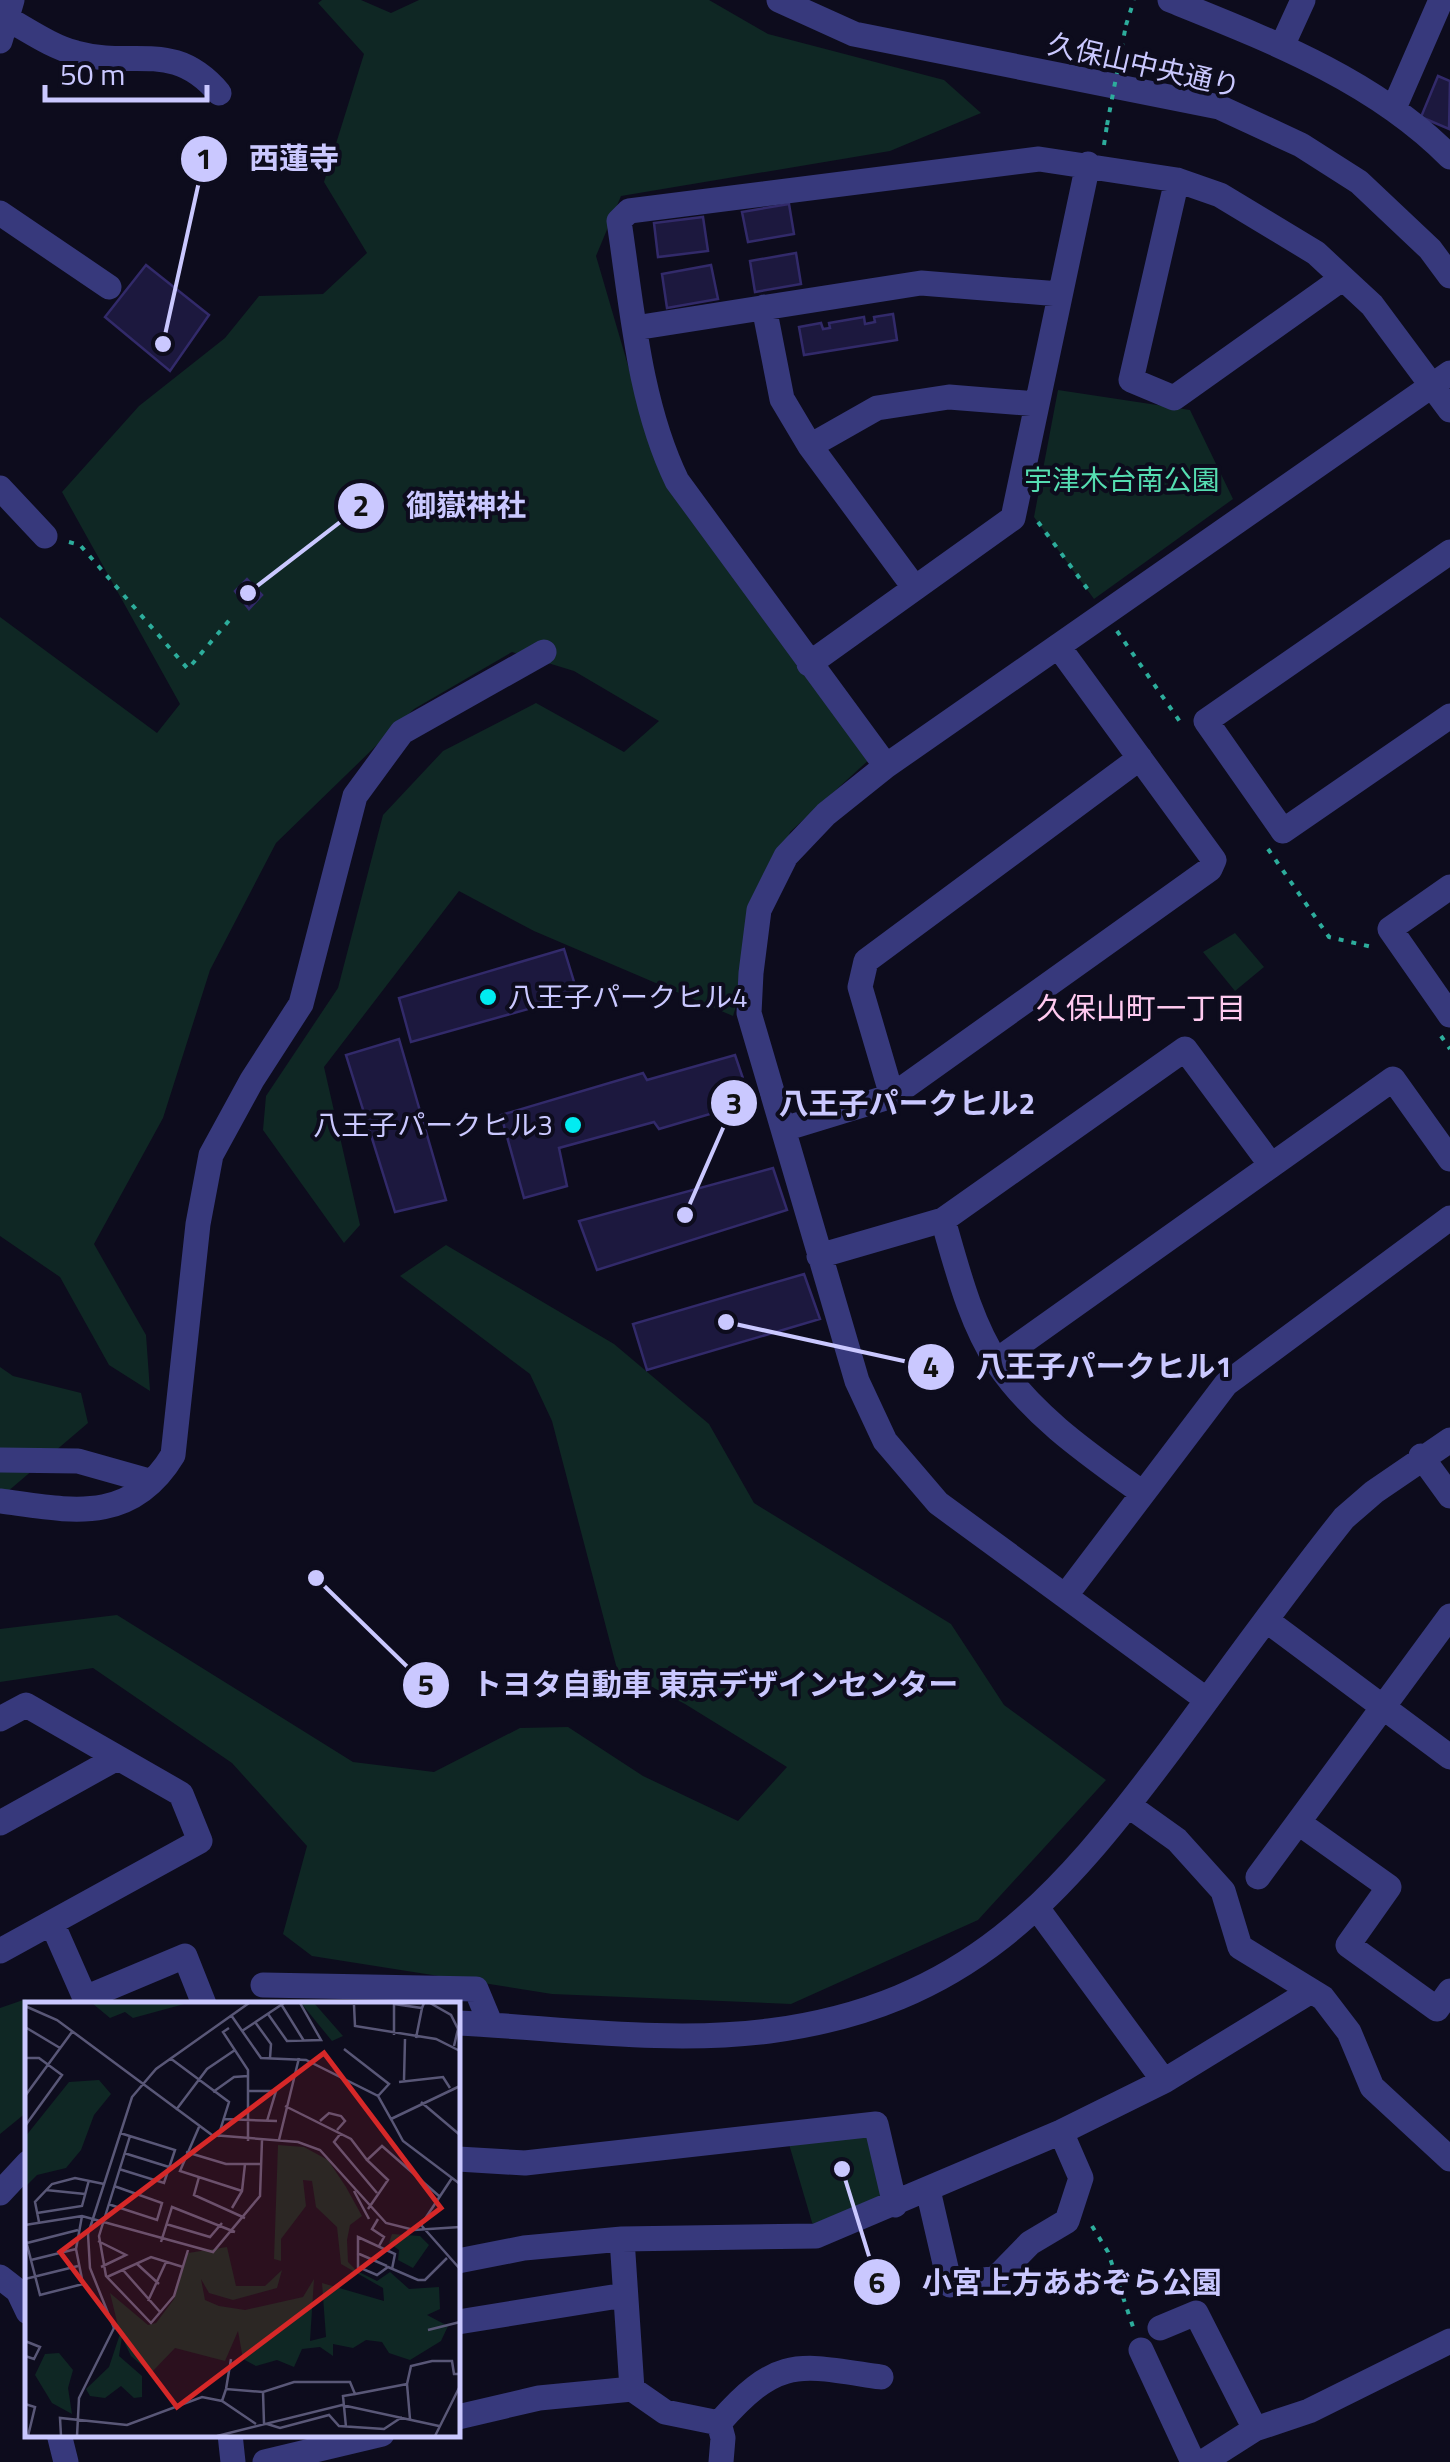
<svg xmlns="http://www.w3.org/2000/svg" width="1450" height="2462" font-family="'Titillium Web','Noto Sans JP',sans-serif">
<rect width="100%" height="100%" fill="#0d0c1d"/>
<path fill="#0f2724" d="M322 0H361L391 13 419 0H709L768 34 944 80 981 113 890 151 621 196 596 256 658 468 872 757 790 832 733 1016 534 931 459 891 324 1067 360 1225 344 1243 263 1130 266 1096 338 988 383 815 443 751 536 703 624 752 659 721 574 671 512 652 414 709 276 843 210 970 163 1118 94 1244 146 1335 150 1391 109 1365 60 1277 0 1236V617L157 733 180 704 62 492 139 406 225 338 259 296 323 294 367 253 324 182 364 54 318 3Z
M1058 390 1190 410 1233 499 1094 599 1034 517Z
M1235 933 1264 967 1235 991 1203 952Z
M446 1245 614 1344 709 1424 754 1503 951 1624 1004 1705 1106 1780 978 1920 791 2004 552 1994 312 1956 283 1934 307 1846 232 1763 93 1668 0 1682V1629L117 1615 353 1762 434 1772 520 1728 568 1727 643 1776 738 1821 787 1767 685 1704 617 1669 552 1421 530 1374 400 1276Z
M0 1367 13 1376 81 1393 88 1423 0 1498Z
M26 1999 30 2004 27 2112 0 2134V2008Z
M876 2124 895 2205 816 2236 786 2134Z"/>
<path fill="#1c183e" stroke="#322a6a" stroke-width="2.5" d="M1438 76 1450 81 1449 129 1421 117Z
M789 204 794 234 748 242 742 212Z
M703 217 708 251 658 257 654 223Z
M796 253 801 284 755 292 750 261Z
M146 265 209 315 170 371 105 317Z
M711 265 718 299 667 308 662 274Z
M893 314 897 340 804 355 799 327 821 323 823 329 830 328 829 323 864 317 865 324 875 322 874 317Z
M247 579 262 595 249 609 235 591Z
M564 949 578 995 411 1042 399 998Z
M399 1039 446 1200 395 1212 346 1055Z
M735 1055 751 1102 659 1129 654 1122 559 1148 567 1186 524 1198 501 1115 643 1073 647 1080Z
M773 1168 787 1210 597 1270 579 1221Z
M804 1274 820 1319 647 1370 633 1324Z"/>
<g fill="none" stroke-linecap="round" stroke-linejoin="round">
<path stroke="#2dad9c" stroke-width="4" stroke-dasharray="5 8" stroke-linecap="butt" d="M1126 25 1134 0
M1104 145 1107 125
M1038 522 1092 595
M69 542 80 545 188 669 232 617
M1117 631 1183 726
M1268 849 1329 937 1372 947
M1441 1036 1450 1049
M1092 2226 1108 2252 1133 2327"/>
<path stroke="#37397c" stroke-width="25" d="M779 0 854 34 1219 107 1301 145 1359 182 1430 249 1450 276
M1170 0C1269 40 1374 80 1450 157
M6 18C28 30 52 47 76 53 134 69 173 39 219 93
M0 41 12 0
M1282 46 1303 0
M1394 108 1441 0
M1177 180 1131 380 1174 398 1343 278
M0 213 109 287
M764 307 782 399 810 446 914 587
M635 328 921 283 1060 294
M810 446 877 408 949 397 1037 404
M0 488 45 536
M1450 552 1206 721 1283 831 1450 716
M809 664 1013 518 1088 164
M886 766 677 481C639 403 632 307 619 221L629 211 1039 159 1177 180 1220 195 1316 253 1372 305 1450 410
M1450 887 1390 929 1450 1015
M892 1096 860 987 866 961 1140 758
M784 1129 892 1096 1210 869 1214 860 1058 646
M943 1220C957 1268 970 1322 998 1364 1034 1417 1090 1455 1141 1492
M819 1256 943 1220 1185 1049 1271 1165
M996 1361 1393 1079 1450 1159
M1421 1456 1450 1496
M0 1460 78 1461 149 1481
M0 1501C69 1510 130 1526 173 1455L198 1224 211 1155 252 1080 301 1004 355 796 402 732 544 652
M1066 1595 1226 1384 1450 1218
M1266 1620 1450 1757
M1207 1700 938 1503 885 1441 857 1381 749 1013 751 973 759 910 786 856 826 814 886 766 1450 373
M0 1719 26 1705 181 1794 200 1841 0 1951
M1128 1805 1177 1840 1223 1891 1240 1947 1323 1998 1349 2032 1372 2087 1450 2159
M0 1823 117 1758
M1299 1823 1389 1887 1348 1945 1437 2009 1450 1991
M1258 1877 1450 1616
M1037 1908 1164 2081
M52 1923 85 1998 185 1956 204 2004
M263 1985 476 1989 491 2025
M458 2023C559 2028 667 2044 769 2031 967 2005 1058 1900 1171 1749 1228 1672 1284 1593 1344 1518L1374 1492 1450 1440
M458 2159 525 2163 876 2124 895 2205
M928 2190 950 2285 996 2278 1030 2243 1067 2221 1081 2178 1061 2132
M0 2193 28 2163
M622 2239 816 2236 1061 2132 1164 2081 1311 1991
M458 2261 524 2248 622 2239 632 2389 539 2398 458 2417
M0 2277 18 2291 28 2312
M458 2322 625 2295
M1160 2328 1196 2313 1255 2429
M1141 2350 1193 2462
M632 2389 665 2412 719 2423 723 2438 721 2462
M719 2423C779 2355 798 2365 881 2377
M59 2434 66 2462
M230 2434 233 2462
M265 2462 382 2434
M1203 2462 1255 2429 1309 2411 1450 2341"/>
<path stroke="#2dad9c" stroke-width="4" stroke-dasharray="5 8" stroke-linecap="butt" d="M1107 125 1126 25"/>
</g>
<g fill="#01ecf1" stroke="#0d0c1d" stroke-width="4">
<circle cx="488" cy="997" r="10"/>
<circle cx="573" cy="1125" r="10"/>
</g>
<g text-anchor="middle" stroke-width="8" stroke-linejoin="round" paint-order="stroke">
<g font-size="28" fill="#cac8ff" stroke="#0d0c1d">
<text transform="translate(1144 65) rotate(13)" y="10">久保山中央通り</text>
</g>
<g font-size="28" fill="#55ddb1" stroke="#0d0c1d">
<text x="1122" y="490">宇津木台南公園</text>
</g>
<g font-size="28" fill="#cac8ff" stroke="#0d0c1d" text-anchor="start">
<text x="508" y="1007">八王子パークヒル4</text>
<text x="553" y="1135" text-anchor="end">八王子パークヒル3</text>
</g>
<g font-size="30" fill="#ffcaf0" stroke="#0d0c1d">
<text x="1141" y="1019">久保山町一丁目</text>
</g>
</g>
<g transform="translate(25 2002)">
<rect width="435" height="435" fill="#0d0c1d"/>
<path d="M67 1H163L108 16 100 10 85 16ZM276 1H289L318 34 307 39ZM74 78 86 92 69 113 56 148 41 166 12 173 0 185V135L44 80ZM253 143 279 145 303 158 321 185 337 214 325 223 322 238 323 260 332 269 352 279 365 270 384 287 414 285 415 307 402 313 423 324 416 339 385 358 364 351 357 340 341 338 328 346 308 342V354L295 345 277 347 269 365 252 358 231 364 218 357 213 329 200 359 150 346 126 371 106 354 97 335 94 354 117 374V395L109 396 96 384 80 396 65 394 61 387 84 365 95 332 85 291 123 323 131 321 149 297 163 251 202 245 211 284H240L257 268 252 286 208 298 184 291 176 277 180 298 194 304 220 308 278 295 289 277 285 339 301 335 297 281 359 299 358 286 316 262 312 225 291 205 287 179 278 178 281 204 256 237V259L249 257ZM367 232 395 234 404 243 388 266 373 258 374 248 364 241ZM34 351 48 368 43 386 47 412 27 401 10 373 20 352Z" fill="#0f2724"/>
<path fill="none" stroke="#595777" stroke-width="2.5" d="M405 1 426 13 433 27 429 44M256 2 279 39M369 2 397 6 399 1M329 3 330 24 411 37 435 49M0 4 32 18 187 133 273 140 295 148 361 221 389 228 435 225M243 12 262 39 296 38 275 1M206 13 236 56 281 58 353 94 366 117 435 84M230 20 246 42 245 56M0 25 35 46M204 26 198 30 223 68V139M217 29 259 1M369 33V1M391 36 397 6M319 47 364 82 353 94M0 56H14L37 73 0 124M145 56 204 100 193 135M379 78 380 37M374 80 418 75 425 86M223 89H251L242 119M188 90 209 75 223 74M0 94 47 30M396 100 435 133M260 104 326 137 342 158M151 108 182 67 210 48M199 117 252 119M366 117 378 139 435 182M295 119 304 111 316 114 320 119 312 128M174 125 155 169 217 189M316 131 309 140 352 191M105 134 74 234 81 274 126 321 149 294 163 248M254 138 274 56M161 150 201 162H237M99 151 144 165M94 167 139 181 150 148 95 131M174 175 169 193 220 216M427 176 396 223 435 267M21 188 60 192M329 189 344 217M83 202 132 218 137 201 89 184M207 206 217 189 220 162M343 207 363 178 342 158 357 144 414 194M12 211 57 204 64 178M353 217 347 227 359 235 354 244M14 220 10 200 27 182 50 176 79 182M141 222 185 235 197 221M0 223 57 214 188 250 235 194 237 138M0 235 15 293 58 282 51 247 57 214M73 239 101 253 76 265M136 240 147 205 210 230M2 241 53 228M332 251 362 264M6 258 51 247M111 261 134 282M367 267 370 252 333 235V265L352 273 363 265 393 278H400L422 256M98 268 136 311M82 275 126 255 158 265M0 277 53 264M123 299 141 260M403 328 435 320M0 339 15 345 9 357 0 354M382 382 386 364 407 359H427L429 372H435M201 387 206 357M238 390 239 421 255 426 304 413 314 424 359 427 377 415M197 399 201 387 238 390 269 380H325L330 392 382 382 385 417M0 402 10 405 3 434M321 425 318 394 330 392M36 434 35 416 102 423 177 395 197 399 231 422M52 434 54 396 89 326 65 266 63 232 107 95 131 67 224 1M192 434 317 403 414 424M410 434 435 384"/>
<path fill="#d62828" fill-opacity="0.15" stroke="#d62828" stroke-width="5" d="M299 51 416 206 152 405 35 250Z"/>
<rect width="435" height="435" fill="none" stroke="#cac8ff" stroke-width="5"/>
</g>
<path fill="none" stroke="#cac8ff" stroke-width="4" d="M163 344L204 159M248 593L361 506M685 1215L734 1103M726 1322L931 1367M316 1578L426 1685M842 2169L877 2282"/>
<g fill="#cac8ff" stroke="#0d0c1d" stroke-width="4">
<circle cx="163" cy="344" r="10"/>
<circle cx="248" cy="593" r="10"/>
<circle cx="685" cy="1215" r="10"/>
<circle cx="726" cy="1322" r="10"/>
<circle cx="316" cy="1578" r="10"/>
<circle cx="842" cy="2169" r="10"/>
<circle cx="204" cy="159" r="25"/>
<circle cx="361" cy="506" r="25"/>
<circle cx="734" cy="1103" r="25"/>
<circle cx="931" cy="1367" r="25"/>
<circle cx="426" cy="1685" r="25"/>
<circle cx="877" cy="2282" r="25"/>
</g>
<g font-size="30" text-anchor="middle" font-weight="bold" fill="#111">
<text x="204" y="169">1</text>
<text x="361" y="516">2</text>
<text x="734" y="1114">3</text>
<text x="931" y="1377">4</text>
<text x="426" y="1695">5</text>
<text x="877" y="2293">6</text>
</g>
<g font-size="30" text-anchor="middle" font-weight="bold" fill="#cac8ff" stroke="#0d0c1d" stroke-width="8" stroke-linejoin="round" paint-order="stroke">
<text x="294" y="169">西蓮寺</text>
<text x="466" y="516">御嶽神社</text>
<text x="907" y="1114">八王子パークヒル2</text>
<text x="1104" y="1377">八王子パークヒル1</text>
<text x="715" y="1695">トヨタ自動車 東京デザインセンター</text>
<text x="1072" y="2293">小宮上方あおぞら公園</text>
</g>
<path d="M45 85v15h162v-15" fill="none" stroke="#cac8ff" stroke-width="5"/>
<text x="60" y="85" font-size="30" fill="#cac8ff" stroke="#0d0c1d" stroke-width="8" paint-order="stroke">50 m</text>
</svg>
